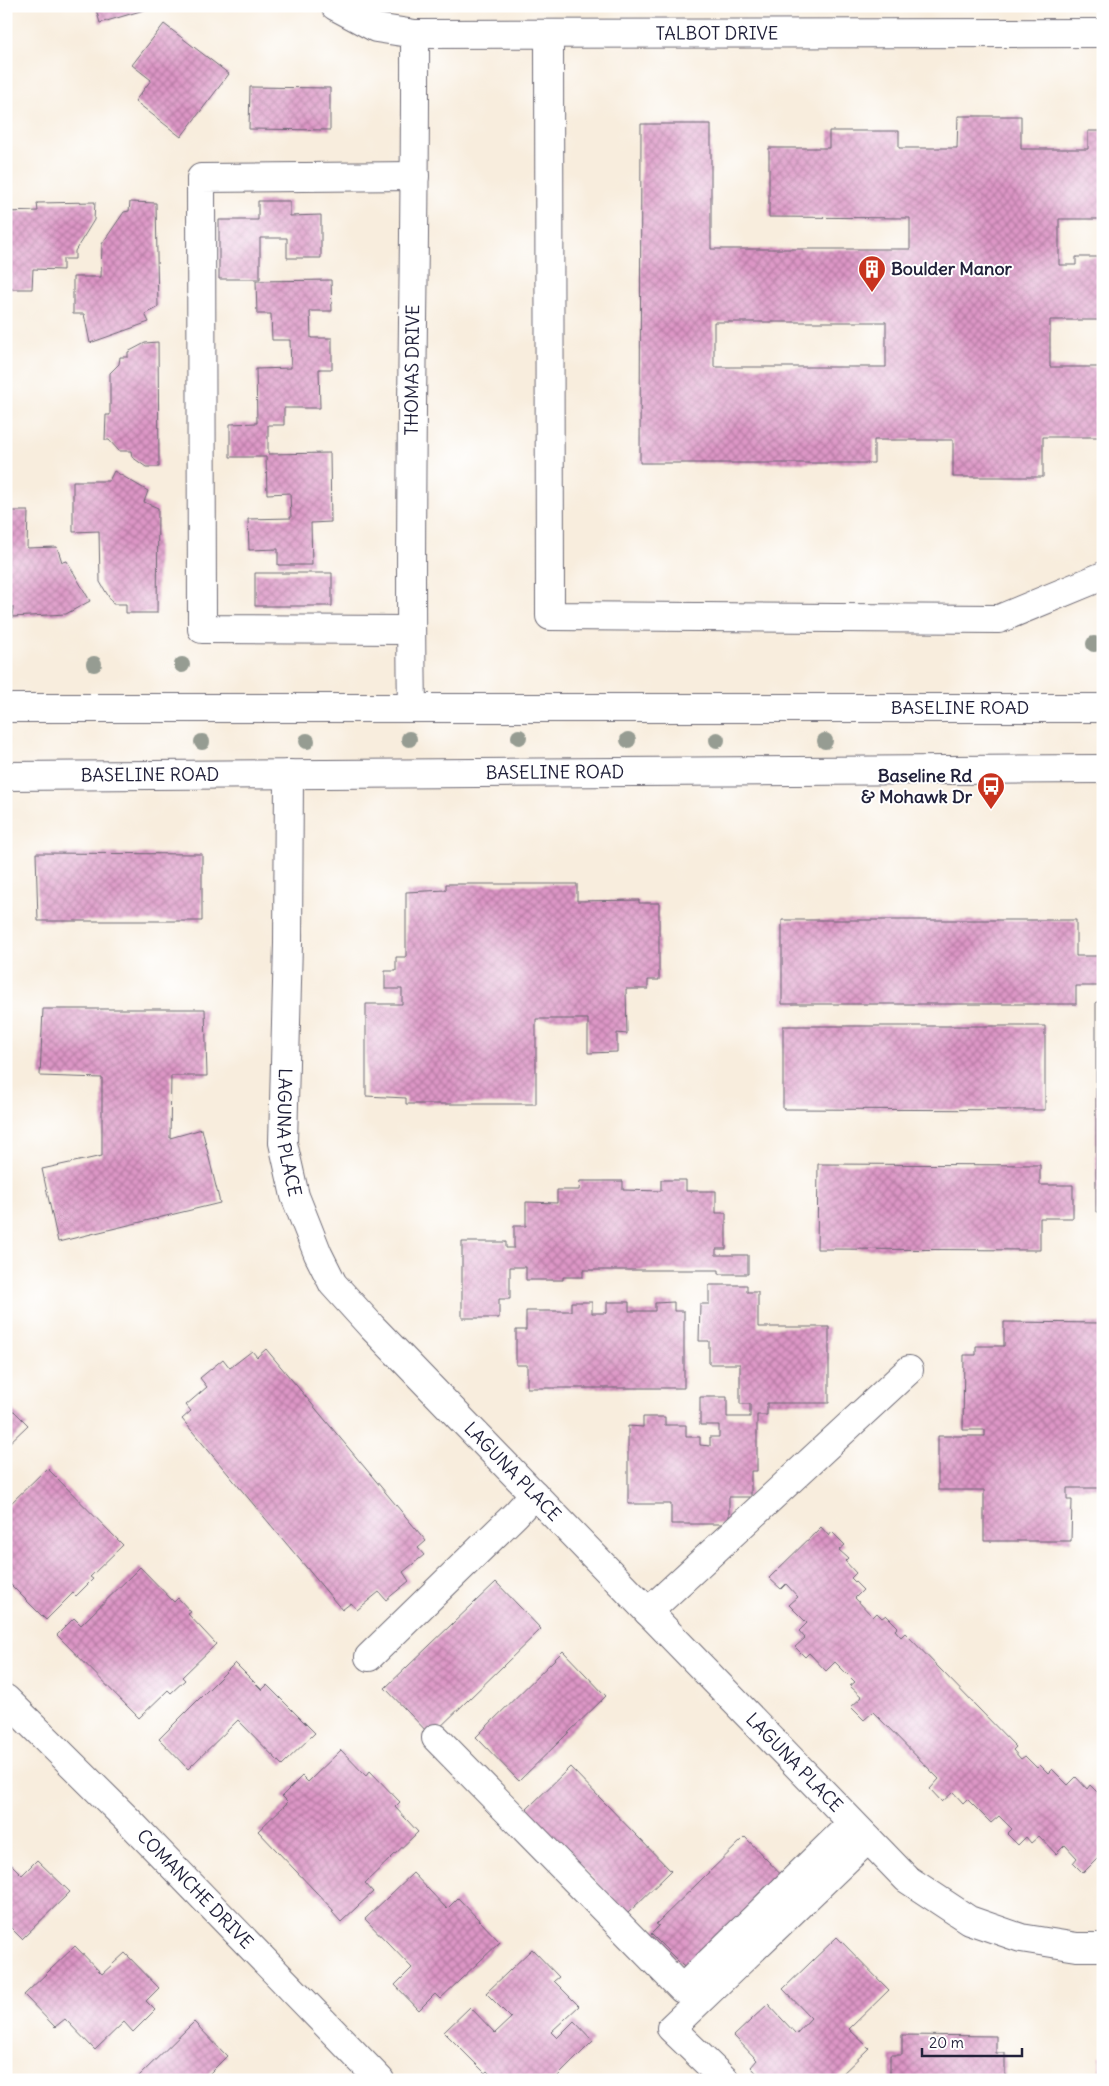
<svg xmlns="http://www.w3.org/2000/svg" width="1109" height="2086" font-family="Delius,sans-serif">
<defs>
<pattern id="building-cross-hatch" width="8" height="8" patternUnits="userSpaceOnUse" patternTransform="scale(1.25)"><rect width="8" height="8" fill="#dd96c6"/><path d="M0 0l8 8M0 8l8-8" fill="none" stroke="#b37aa2"/></pattern>
</defs>
<rect width="100%" height="100%" fill="#fff"/>
<filter id="ink" filterUnits="userSpaceOnUse"><feTurbulence type="fractalNoise" baseFrequency=".02" numOctaves="2"/><feDisplacementMap in="SourceGraphic" scale="10" xChannelSelector="R" yChannelSelector="G"/><feConvolveMatrix kernelMatrix="1 2 1 2 8 2 1 2 1" color-interpolation-filters="sRGB"/></filter>
<filter id="wash" filterUnits="userSpaceOnUse"><feTurbulence type="fractalNoise" baseFrequency=".0096" numOctaves="4" result="noise"/><feDisplacementMap in="SourceGraphic" scale="20" xChannelSelector="R" yChannelSelector="G"/><feGaussianBlur stdDeviation="1.12" result="paint"/><feColorMatrix in="noise" values="0 0 0 0 0 0 0 0 0 0 0 0 0 0 0 0 0 1.4 0 .05"/><feComposite in="paint" operator="in"/></filter>
<g filter="url(#wash)">
<rect width="100%" height="100%" fill="#f8eddd"/>
<g id="blocks">
<path fill="url(#building-cross-hatch)" fill-rule="evenodd" d="M95 6H154V7L100 23Z
M164 24 229 74 181 137 135 101 151 80 132 65Z
M250 87 330 88V130L249 129Z
M958 116H1021V149H1088V131H1103V219H1059V265H1076V257H1103V320H1050V367H1103V437H1043V477H953V440H874V463H640L641 124H711V249H910V218L769 217V148H829V131H899V148H957ZM714 322H886V367H714Z
M258 201H290V216L321 215V258H287V238H260V279H219V220H258Z
M95 202 94 220 75 251V259H63V270L33 269 32 289H6V212L38 211 37 203Z
M130 202 156 203 158 307 145 314 149 322 90 343 84 314H73V277H101L102 244 124 212 129 211Z
M331 280 332 311H310L311 338H332V369H319L320 408H284V425H268V454L330 453 331 522 311 523 312 565H278V549L249 550 248 519 291 518 290 493 267 494 266 457H230V424L257 423 256 369 291 368 290 340H272L271 314H257L256 281Z
M158 342 159 467H146L132 457 131 451H119L109 440H105L106 415H110V373L119 364 120 357H128V352L145 343Z
M114 471 148 491 144 502 158 508 157 613H126V604H113L100 582 99 531 73 532V481H109Z
M6 511H28L27 548 57 547 62 562 67 561 90 601 66 614 12 617 13 607 6 606Z
M255 573H332V606H255Z
M36 853 202 854V921H38Z
M446 884H577V901L639 900V903H659V980H648V989H626L627 1034 617 1033V1052L588 1053V1019H536V1104H406V1098L366 1096V1004H402V989H385V971H396V957H406V892L446 890Z
M782 920H1076V956H1103V986H1076V1004H782Z
M1096 1002H1103V1212H1096Z
M43 1009H205L207 1076H171L170 1138 202 1129 220 1203 58 1242 42 1169 102 1156V1078L40 1076Z
M783 1026H1045V1110L783 1109Z
M818 1164 1040 1165V1185H1073V1218H1040V1250L817 1249Z
M661 1180H686V1191H716V1213H726V1249H716V1255H748V1274H719V1270H583V1277H563V1280H526V1267H510V1299H499V1318H462V1242H506V1248H514V1226H526V1202L557 1203V1190H579L580 1181H623V1190L661 1191Z
M709 1285H747V1292H758V1327H829V1403H767V1415H757V1471H751V1497H729V1524H671V1504H628V1426L643 1427V1417H665V1425H686V1437H700V1445L710 1446V1437H719V1425H700V1397H727V1417H750V1404H740V1364H709V1341H699L700 1304H709Z
M571 1302H592V1313H607V1302H629V1311H655V1303L674 1302V1311H684V1388H527V1365H516V1330H526V1311H571Z
M1004 1322 1103 1323V1488H1067V1500H1072L1071 1541H984V1490H938V1436H985V1430H963L964 1355H976V1346H1004Z
M266 1349 426 1541 418 1548 424 1555 403 1572 409 1581 386 1600 379 1592 357 1610 351 1603 342 1610 182 1419 191 1411 186 1405 207 1387 200 1378 223 1359 230 1368 252 1351 257 1357Z
M6 1403 28 1425 6 1446Z
M47 1468 123 1545 90 1577 93 1579 76 1596 73 1593 46 1620 6 1580V1508Z
M821 1527 829 1536 832 1532 845 1545 839 1550 848 1558 845 1561 856 1573 851 1578 863 1590 855 1598 873 1617 877 1613 882 1618 886 1615 898 1627 895 1630 901 1637 905 1633 1016 1747 1013 1750 1021 1759 1025 1756 1037 1768 1040 1765 1048 1773 1052 1769 1068 1785 1076 1777 1087 1789 1090 1785 1103 1798V1853L1083 1873 1073 1863 1077 1858 1065 1845 1056 1854 1039 1836 1031 1843 1026 1837 1018 1845 1007 1834 1012 1829 999 1816 991 1823 967 1799 963 1803 953 1792 942 1802 930 1789 939 1779 873 1712 864 1720 851 1707 862 1697 850 1686 855 1682 835 1662 826 1671 809 1653 805 1657 795 1647 805 1638 799 1631 807 1623 789 1605 798 1597 786 1584 781 1589 769 1578Z
M140 1567 174 1602 178 1598 191 1612 188 1614 216 1644 182 1677 185 1680 171 1693 168 1690 139 1718 57 1635 74 1618 81 1625Z
M496 1582 541 1629 431 1736 385 1688Z
M563 1651 606 1696 519 1781 476 1737Z
M235 1663 262 1690 267 1685 315 1733 282 1765 238 1720 188 1769 159 1739Z
M341 1750 366 1776 370 1771 400 1802 395 1807 418 1832 365 1883 373 1892 341 1922 332 1912 334 1911 258 1831 288 1802 282 1796 302 1776 308 1782Z
M570 1767 671 1871 627 1914 526 1810Z
M745 1837 788 1882 688 1971 651 1934 659 1926 656 1924Z
M6 1859 22 1875 37 1860 70 1892 22 1939 6 1923Z
M413 1873 447 1909 458 1898 500 1942 440 1999 435 1994 419 2010 395 1985 412 1968 365 1919Z
M837 1937 889 1990 849 2029 869 2048 836 2080H763L751 2067 757 2060 734 2036 768 2004 796 2034 811 2018 783 1989Z
M75 1946 102 1974 125 1953 159 1988 146 2001 155 2010 133 2032 124 2022 95 2050 65 2019 55 2027 24 1995Z
M532 1949 559 1977 554 1981 579 2006 551 2032 557 2038 574 2021 593 2041 554 2080H496L487 2071 485 2073 444 2032 470 2007 495 2033 511 2018 486 1993Z
M194 2022 227 2056 203 2080H135Z
M902 2035 996 2036V2053H1005V2080H890V2055H902Z
M1100 2056H1103V2080H1099Z"/>
</g>
</g>
<g filter="url(#ink)">
<use href="#blocks" fill-opacity="0" stroke="#6d6974" stroke-width="1"/>
<g fill="none" stroke-linecap="round" stroke-linejoin="round">
<g stroke="#6d6974" stroke-width="30">
<g id="minor">
<path id="s1" d="M335 6 376 28 415 34 1103 33"/>
<path d="M549 35 550 616 999 619 1103 576"/>
<path d="M411 630 202 629 201 178 415 176"/>
<path id="s2" d="M412 708C408 484 416 259 415 34"/>
<path id="s3" d="M289 774 288 943 283 1143 295 1196 318 1254 333 1284 372 1327 907 1879 969 1920 1021 1938 1077 1947H1103"/>
<path d="M648 1612 909 1370"/>
<path d="M369 1657 516 1514 534 1494"/>
<path id="s4" d="M6 1699 131 1823 380 2080"/>
<path d="M436 1738 682 1989 852 1823"/>
<path d="M725 2080 671 2028 868 1839"/>
</g>
</g>
<g stroke="#6d6974" stroke-width="30">
<g id="major">
<path id="s5" d="M6 708H1103"/>
<path id="s6" d="M6 776 1103 769"/>
</g>
</g>
<use href="#minor" stroke="#fff" stroke-width="28"/>
<use href="#major" stroke="#fff" stroke-width="28"/>
</g>
<g fill="#969c92">
<circle cx="1094" cy="644" r="8"/>
<circle cx="94" cy="664" r="8"/>
<circle cx="182" cy="665" r="8"/>
<circle cx="519" cy="737" r="8"/>
<circle cx="409" cy="739" r="8"/>
<circle cx="628" cy="740" r="8"/>
<circle cx="717" cy="740" r="8"/>
<circle cx="307" cy="741" r="8"/>
<circle cx="825" cy="741" r="8"/>
<circle cx="202" cy="742" r="8"/>
</g>
</g>
<defs>
<g id="building-pin" transform="scale(1.4375)"><path d="M0 17L-7.5 6A9.5 9.5 0 1 1 7.5 6Z" fill="#c8321e" stroke="#fff"/><path d="M-4-6H4V6H1V3H-1V6H-4ZM-2.5-4.3h1.7v1.8h-1.7ZM.8-4.3h1.7v1.8H.8ZM-2.5-1h1.7V.8h-1.7ZM.8-1h1.7V.8H.8Z" fill="#fff"/></g>
<g id="bus-pin" transform="scale(1.4375)"><path d="M0 17L-7.5 6A9.5 9.5 0 1 1 7.5 6Z" fill="#c8321e" stroke="#fff"/><path d="M-5-6H5V4H4V6H2V4H-2V6H-4V4H-5ZM-3.5-4V0h7V-4ZM-3.5 1.2v1.5H-2V1.2ZM2 1.2v1.5H3.5V1.2Z" fill="#fff"/></g>
</defs>
<g fill-rule="evenodd">
<use href="#building-pin" x="872" y="269"/>
<use href="#bus-pin" x="991" y="786"/>
</g>
<g text-anchor="middle" stroke-width="4" stroke-linejoin="round" paint-order="stroke">
<g font-size="18" fill="#22223b" stroke="#fff">
<text dy="6" stroke="none"><textPath href="#s1" startOffset="388">TALBOT DRIVE</textPath></text>
<text dy="6" stroke="none"><textPath href="#s2" startOffset="338">THOMAS DRIVE</textPath></text>
<text dy="6" stroke="none"><textPath href="#s5" startOffset="954">BASELINE ROAD</textPath></text>
<text dy="6" stroke="none"><textPath href="#s6" startOffset="549">BASELINE ROAD</textPath></text>
<text dy="6" stroke="none"><textPath href="#s6" startOffset="144">BASELINE ROAD</textPath></text>
<text dy="6" stroke="none"><textPath href="#s3" startOffset="359">LAGUNA PLACE</textPath></text>
<text dy="6" stroke="none"><textPath href="#s3" startOffset="779">LAGUNA PLACE</textPath></text>
<text dy="6" stroke="none"><textPath href="#s3" startOffset="1184">LAGUNA PLACE</textPath></text>
<text dy="6" stroke="none"><textPath href="#s4" startOffset="268">COMANCHE DRIVE</textPath></text>
</g>
<g font-size="18" font-weight="bold" fill="#22223b" stroke="#fff" text-anchor="start">
<text x="891" y="275">Boulder Manor</text>
<text x="972" y="782" text-anchor="end">Baseline Rd<tspan x="972" dy="21">&amp; Mohawk Dr</tspan></text>
</g>
</g>
<rect width="1109" height="2086" fill="none" stroke="#fff" stroke-width="25"/>
<path d="M922 2048v8h100v-8" fill="none" stroke="#22223b" stroke-width="2.5"/>
<text x="929" y="2048" font-size="15" fill="#22223b" stroke="#ffffff" stroke-width="4" paint-order="stroke">20 m</text>
</svg>
